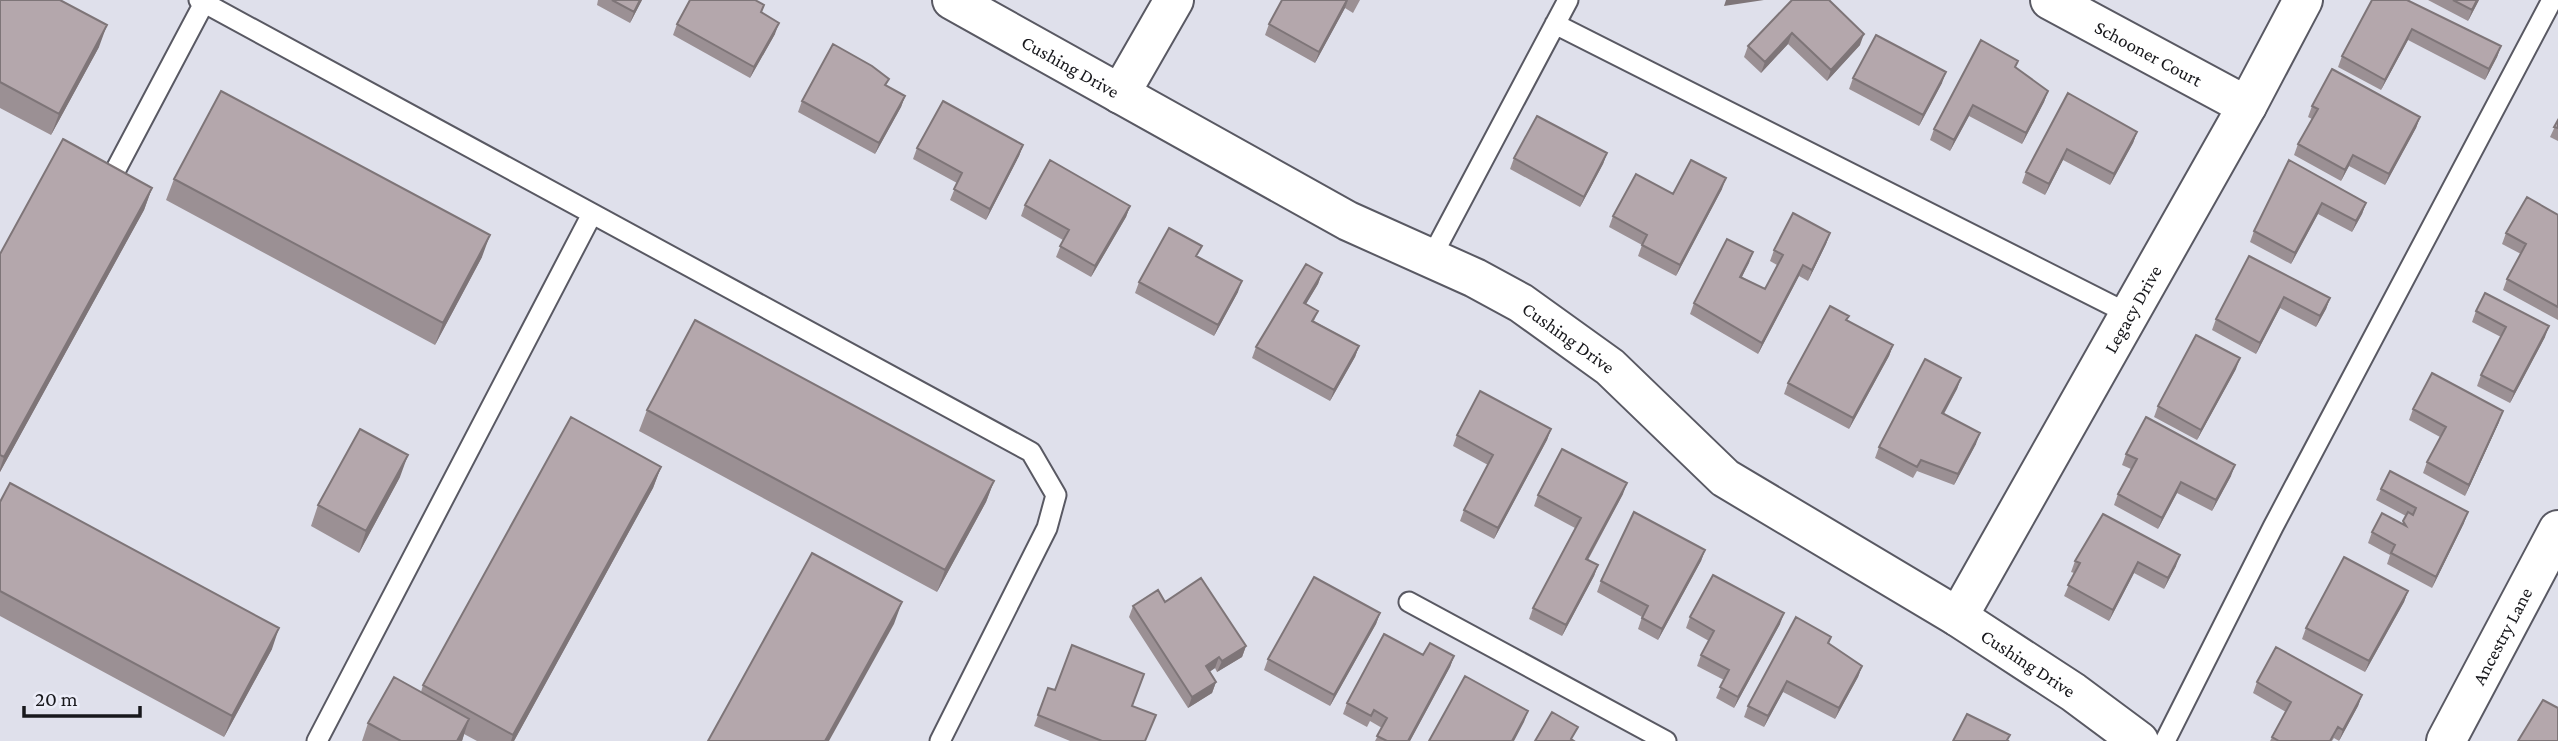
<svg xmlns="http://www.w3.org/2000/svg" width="2558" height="741" font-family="'Crimson Pro',serif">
<rect width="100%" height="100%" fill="#dfe0eb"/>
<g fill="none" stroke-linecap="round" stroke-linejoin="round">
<g stroke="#595963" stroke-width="23">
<path id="lane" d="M199 0 1031 452 1056 495 1047 528 940 741
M1555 24 2129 314
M114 173 204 3
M1431 258 1568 0
M1409 602 1666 741
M317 741 592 214
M2165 741 2273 527 2552 0"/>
</g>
<g stroke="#595963" stroke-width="42">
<g id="street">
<path id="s1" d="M952 0 1348 221 1475 278 1521 303 1610 367 1725 478 1958 617 2073 692 2139 741"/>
<path id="s2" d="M2050 0 2247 106"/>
<path d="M1120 94 1174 0"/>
<path id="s3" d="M1958 617 2247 106 2303 0"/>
<path id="s4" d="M2446 741 2558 530"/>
</g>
</g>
<use href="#lane" stroke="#fff" stroke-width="19"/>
<use href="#street" stroke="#fff" stroke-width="38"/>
</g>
<path fill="#9b9094" d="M0 0 99 47 51 135 0 108Z
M598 0H642L630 23 597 5Z
M1282 0H1360L1353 13 1345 8 1315 63 1265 35 1269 24Z
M1792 0 1860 45 1827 81 1788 44 1761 73 1744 57 1748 46Z
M2372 0 2501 46 2497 57 2485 80 2408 40 2381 90 2338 67 2342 56Z
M2428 0H2479L2468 21Z
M762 13 775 34 750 78 673 35 677 24Z
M2015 67 2048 91 2044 102 2022 144 1969 116 1950 151 1930 140 1934 129Z
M1853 78 1942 83 1919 126 1849 89Z
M889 79 886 86 905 96 901 107 875 154 798 112 802 101Z
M2068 93 2137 132 2133 143 2110 185 2063 160 2045 195 2022 183 2026 172Z
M2312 106 2420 117 2416 128 2385 185 2349 166 2341 181 2294 155 2298 144 2312 119 2308 117Z
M2558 120V141L2550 137Z
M1023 145 1019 156 986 220 950 200 957 183 913 159 917 148Z
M1607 153 1603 164 1580 207 1510 169 1514 158Z
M2289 160 2366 203 2362 214 2352 232 2318 214 2291 264 2250 242 2254 231Z
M174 179 482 257 435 345 166 200Z
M152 188 144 210 0 472V254Z
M1722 189 1676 276 1638 256 1642 245 1609 227 1613 216 1673 194Z
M1025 205 1130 206 1126 217 1091 277 1056 257 1063 240 1021 216Z
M2558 215V320L2503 290 2507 279 2521 254 2502 244 2506 233Z
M1830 233 1826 244 1808 281 1799 276 1758 354 1690 314 1694 303 1753 252 1742 277 1765 289 1777 265 1770 261 1774 250Z
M2249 256 2330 298 2326 309 2316 327 2280 308 2256 354 2212 330 2216 319Z
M1198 257 1238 292 1214 336 1135 293 1139 282Z
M1322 273 1318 284 1306 304 1318 311 1314 321 1359 346 1355 357 1330 401 1252 358 1256 347Z
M2476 311 2545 337 2510 403 2477 386 2481 375 2501 337 2472 322Z
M1849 316 1847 321 1893 345 1889 356 1849 429 1784 394 1788 383Z
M2236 369 2197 440 2154 417 2158 406Z
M1961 378 1957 389 1944 414 1976 444 1954 485 1917 471 1913 478 1875 458 1879 447Z
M2413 409 2499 422 2465 496 2423 473 2427 462 2440 437 2409 420Z
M647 410 994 481 986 502 937 592 639 431Z
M1551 429 1547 440 1494 539 1460 521 1464 510 1488 465 1453 446 1457 435Z
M2126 454 2231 476 2212 511 2177 493 2158 529 2114 505 2118 494 2131 469 2122 465Z
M661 467 653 488 514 741H477L464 734 462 741H362L368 723 421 692 423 685Z
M400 477 359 553 311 526 318 505Z
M2381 489 2464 523 2432 588 2387 564 2390 555 2368 543 2372 532 2402 524 2406 516 2376 500Z
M1623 494 1588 560 1598 565 1594 576 1562 636 1529 619 1533 608 1575 528 1534 506 1538 495Z
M0 502 272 649 224 737 0 616Z
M2103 514 2176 566 2164 589 2134 573 2109 621 2064 596 2074 573 2071 572 2075 561Z
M1705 550 1701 561 1658 640 1638 629 1642 617 1597 592 1601 581Z
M2408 591 2404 602 2365 672 2302 639 2306 628Z
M1165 602 1246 646 1242 657 1217 672 1215 668 1209 672 1216 682 1212 693 1188 708 1129 617 1133 606Z
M1380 613 1376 624 1330 706 1264 670 1268 659Z
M1690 617 1780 624 1734 708 1716 698 1724 680 1697 666 1701 655 1709 641 1686 628Z
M1831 637 1829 644 1862 666 1858 677 1835 719 1783 692 1764 727 1744 717 1748 706Z
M1423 655 1454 656 1450 667 1410 741H1375L1382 728 1370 721 1367 727 1343 714 1347 703Z
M2257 682 2362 695 2358 706 2339 741 2334 738 2332 741H2270L2286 712 2253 693Z
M1048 688 1055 690 1132 706 1146 741H1070L1034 726Z"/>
<path fill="#7e7578" d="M640 0H642L630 23 634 12Z
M1348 0 1345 8 1315 63 1319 52Z
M1726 0H1764L1724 6Z
M2477 0H2479L2468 21 2472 10Z
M779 23 775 34 750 78 754 67Z
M107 25 99 47 51 135 59 114Z
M2412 29 2408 40 2381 90 2385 80Z
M1792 33 1788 44 1761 73 1765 62Z
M1864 34 1860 45 1827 81 1831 70Z
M2501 46 2497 57 2485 80 2489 69Z
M1946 72 1942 83 1919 126 1923 115Z
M2048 91 2044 102 2022 144 2026 133Z
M905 96 901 107 875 154 879 143Z
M1973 105 1969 116 1950 151 1954 140Z
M2420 117 2416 128 2385 185 2389 174Z
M2137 132 2133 143 2110 185 2114 174Z
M1023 145 1019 156 986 220 990 209Z
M2067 149 2063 160 2045 195 2049 184Z
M1607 153 1603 164 1580 207 1584 197Z
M2353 155 2349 166 2341 181 2345 170Z
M1726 178 1722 189 1676 276 1680 265Z
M152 188 144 210 0 472V469L4 457Z
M2322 203 2318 214 2291 264 2295 253Z
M2366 203 2362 214 2352 232 2356 221Z
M1130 206 1126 217 1091 277 1095 266Z
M1830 233 1826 244 1808 281 1812 270Z
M490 235 482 257 435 345 443 323Z
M1753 252 1749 263 1736 288 1740 277Z
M1803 265 1799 276 1758 354 1762 343Z
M1322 273 1318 284 1300 314 1304 303Z
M1242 281 1238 292 1214 336 1218 325Z
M2284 297 2280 308 2256 354 2260 343Z
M2330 298 2326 309 2316 327 2320 316Z
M2549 326 2545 337 2510 403 2514 392Z
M1893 345 1889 356 1849 429 1853 418Z
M1359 346 1355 357 1330 401 1334 390Z
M2240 358 2236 369 2197 440 2201 430Z
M1961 378 1957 389 1938 424 1942 413Z
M2503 411 2499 422 2465 496 2469 485Z
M1551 429 1547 440 1494 539 1498 528Z
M1980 433 1976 444 1954 485 1958 474Z
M408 455 400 477 359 553 366 531Z
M2235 465 2231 476 2212 511 2216 500Z
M661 467 653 488 514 741H511L513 735Z
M994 481 986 502 937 592 945 570Z
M2181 482 2177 493 2158 529 2162 518Z
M1627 483 1623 494 1582 570 1586 559Z
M2468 512 2464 523 2432 588 2436 577Z
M1705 550 1701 561 1658 640 1662 629Z
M2180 555 2176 566 2164 589 2168 578Z
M2138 562 2134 573 2109 621 2113 610Z
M1598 565 1594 576 1562 636 1566 625Z
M2408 591 2404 602 2365 672 2369 661Z
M902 602 894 624 829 741H825Z
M1380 613 1376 624 1330 706 1334 695Z
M1784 613 1780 624 1734 708 1738 697Z
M279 628 272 649 224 737 232 716Z
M1246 646 1242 657 1217 672 1222 661Z
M1454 656 1450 667 1410 741H1408Z
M1219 657 1215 668 1202 677 1206 666Z
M1862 666 1858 677 1835 719 1839 708Z
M1787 681 1783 692 1764 727 1768 716Z
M1216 682 1212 693 1188 708 1192 697Z
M2362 695 2358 706 2339 741 2343 730Z
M1528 711 1524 722 1514 741H1512Z
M469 719 462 741H457Z"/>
<path fill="#b4a7ac" stroke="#7e7578" stroke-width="2" d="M0 0H60L107 25 59 114 0 82Z
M612 0H640L634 12Z
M690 0H755L764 5 761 12 779 23 754 67 677 24Z
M1282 0H1347L1319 52 1269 24Z
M1792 0H1829L1864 34 1831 70 1792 33 1765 62 1748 46Z
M2372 0H2407L2501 46 2489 69 2412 29 2385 80 2342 56Z
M2453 0H2477L2472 10Z
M1876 35 1946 72 1923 115 1853 78Z
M1981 40 2018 61 2015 67 2048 91 2026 133 1973 105 1954 140 1934 129Z
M833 44 872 66 889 79 885 85 905 96 879 143 802 101Z
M2332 69 2420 117 2389 174 2353 155 2345 170 2298 144 2318 109 2312 106Z
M221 91 490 235 443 323 174 179Z
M2068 93 2137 132 2114 174 2067 149 2049 184 2026 172Z
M943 101 1023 145 990 209 954 189 962 173 917 148Z
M1537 116 1607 153 1584 197 1514 158Z
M2558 120V128L2554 127Z
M63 139 152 188 4 457 0 455V254Z
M1050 160 1130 206 1095 266 1060 246 1069 230 1025 205Z
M1691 160 1726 178 1680 265 1642 245 1647 235 1613 216 1636 174 1673 194Z
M2289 160 2366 203 2356 221 2322 203 2295 253 2254 231Z
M2527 197 2558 215V307L2507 279 2526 244 2506 233Z
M1793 213 1830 233 1812 270 1803 265 1762 343 1694 303 1727 239 1753 252 1740 277 1765 289 1783 255 1774 250Z
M1169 228 1202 246 1196 256 1242 281 1218 325 1139 282Z
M2249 256 2330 298 2320 316 2284 297 2260 343 2216 319Z
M1306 264 1322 273 1304 303 1318 311 1312 321 1359 346 1334 390 1256 347Z
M2485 293 2549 326 2514 392 2481 375 2506 327 2476 311Z
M1830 306 1849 316 1846 320 1893 345 1853 418 1788 383Z
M695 320 994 481 945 570 647 410Z
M2196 335 2240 358 2201 430 2158 406Z
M1925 359 1961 378 1942 413 1980 433 1958 474 1921 460 1917 467 1879 447Z
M2432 373 2503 411 2469 485 2427 462 2446 427 2413 409Z
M1480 391 1551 429 1498 528 1464 510 1493 455 1457 435Z
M571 417 661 467 513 735 423 685Z
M2146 417 2235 465 2216 500 2181 482 2162 518 2118 494 2137 459 2126 454Z
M360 429 408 455 366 531 318 505Z
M1562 449 1627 483 1586 559 1598 565 1566 625 1533 608 1581 518 1538 495Z
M2390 471 2468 512 2436 577 2391 553 2395 545 2372 532 2382 513 2406 526 2403 521 2408 512 2413 515 2416 508 2381 489Z
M10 483 279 628 232 716 0 591V502Z
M1634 512 1705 550 1662 629 1642 618 1648 606 1601 581Z
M2103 514 2180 555 2168 578 2138 562 2113 610 2068 585 2080 563 2075 561Z
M812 553 902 602 825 741H708Z
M2344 557 2408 591 2369 661 2306 628Z
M1713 575 1784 613 1738 697 1720 687 1729 670 1701 655 1714 631 1690 617Z
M1314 577 1380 613 1334 695 1268 659Z
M1201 578 1246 646 1222 661 1219 657 1206 666 1216 682 1192 697 1133 606 1158 590 1165 602Z
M1796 617 1831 637 1828 643 1862 666 1839 708 1787 681 1768 716 1748 706Z
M1384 634 1423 655 1430 643 1454 656 1408 741H1387L1377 736 1387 718 1374 710 1371 716 1347 703Z
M1072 645 1144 674 1132 706 1156 715 1145 741H1102L1038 715 1048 688 1055 690Z
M2276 647 2362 695 2343 730 2338 727 2330 741H2279L2272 737 2291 702 2257 682Z
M1465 676 1528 711 1512 741H1429Z
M394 677 469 719 457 741H401L368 723Z
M2543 700 2558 708V741H2518Z
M1552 712 1578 727 1571 739 1574 741H1535Z
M1967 714 2010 735 2007 740 2009 741H1953Z"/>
<g text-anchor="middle" stroke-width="6" stroke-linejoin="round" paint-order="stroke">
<g font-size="19" fill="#18181c" stroke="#ecedf8">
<text dy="7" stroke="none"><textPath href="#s2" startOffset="112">Schooner Court</textPath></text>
<text dy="7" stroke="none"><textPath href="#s1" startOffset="136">Cushing Drive</textPath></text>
<text dy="7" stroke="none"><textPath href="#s3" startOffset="354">Legacy Drive</textPath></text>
<text dy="7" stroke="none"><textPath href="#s1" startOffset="704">Cushing Drive</textPath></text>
<text dy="7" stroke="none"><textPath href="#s4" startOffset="119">Ancestry Lane</textPath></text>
<text dy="7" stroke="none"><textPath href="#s1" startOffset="1270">Cushing Drive</textPath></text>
</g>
</g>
<path d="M24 706v10h116v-10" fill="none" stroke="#18181c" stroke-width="3.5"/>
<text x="35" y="706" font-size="21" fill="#18181c" stroke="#ecedf8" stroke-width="5" paint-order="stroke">20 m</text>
</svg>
